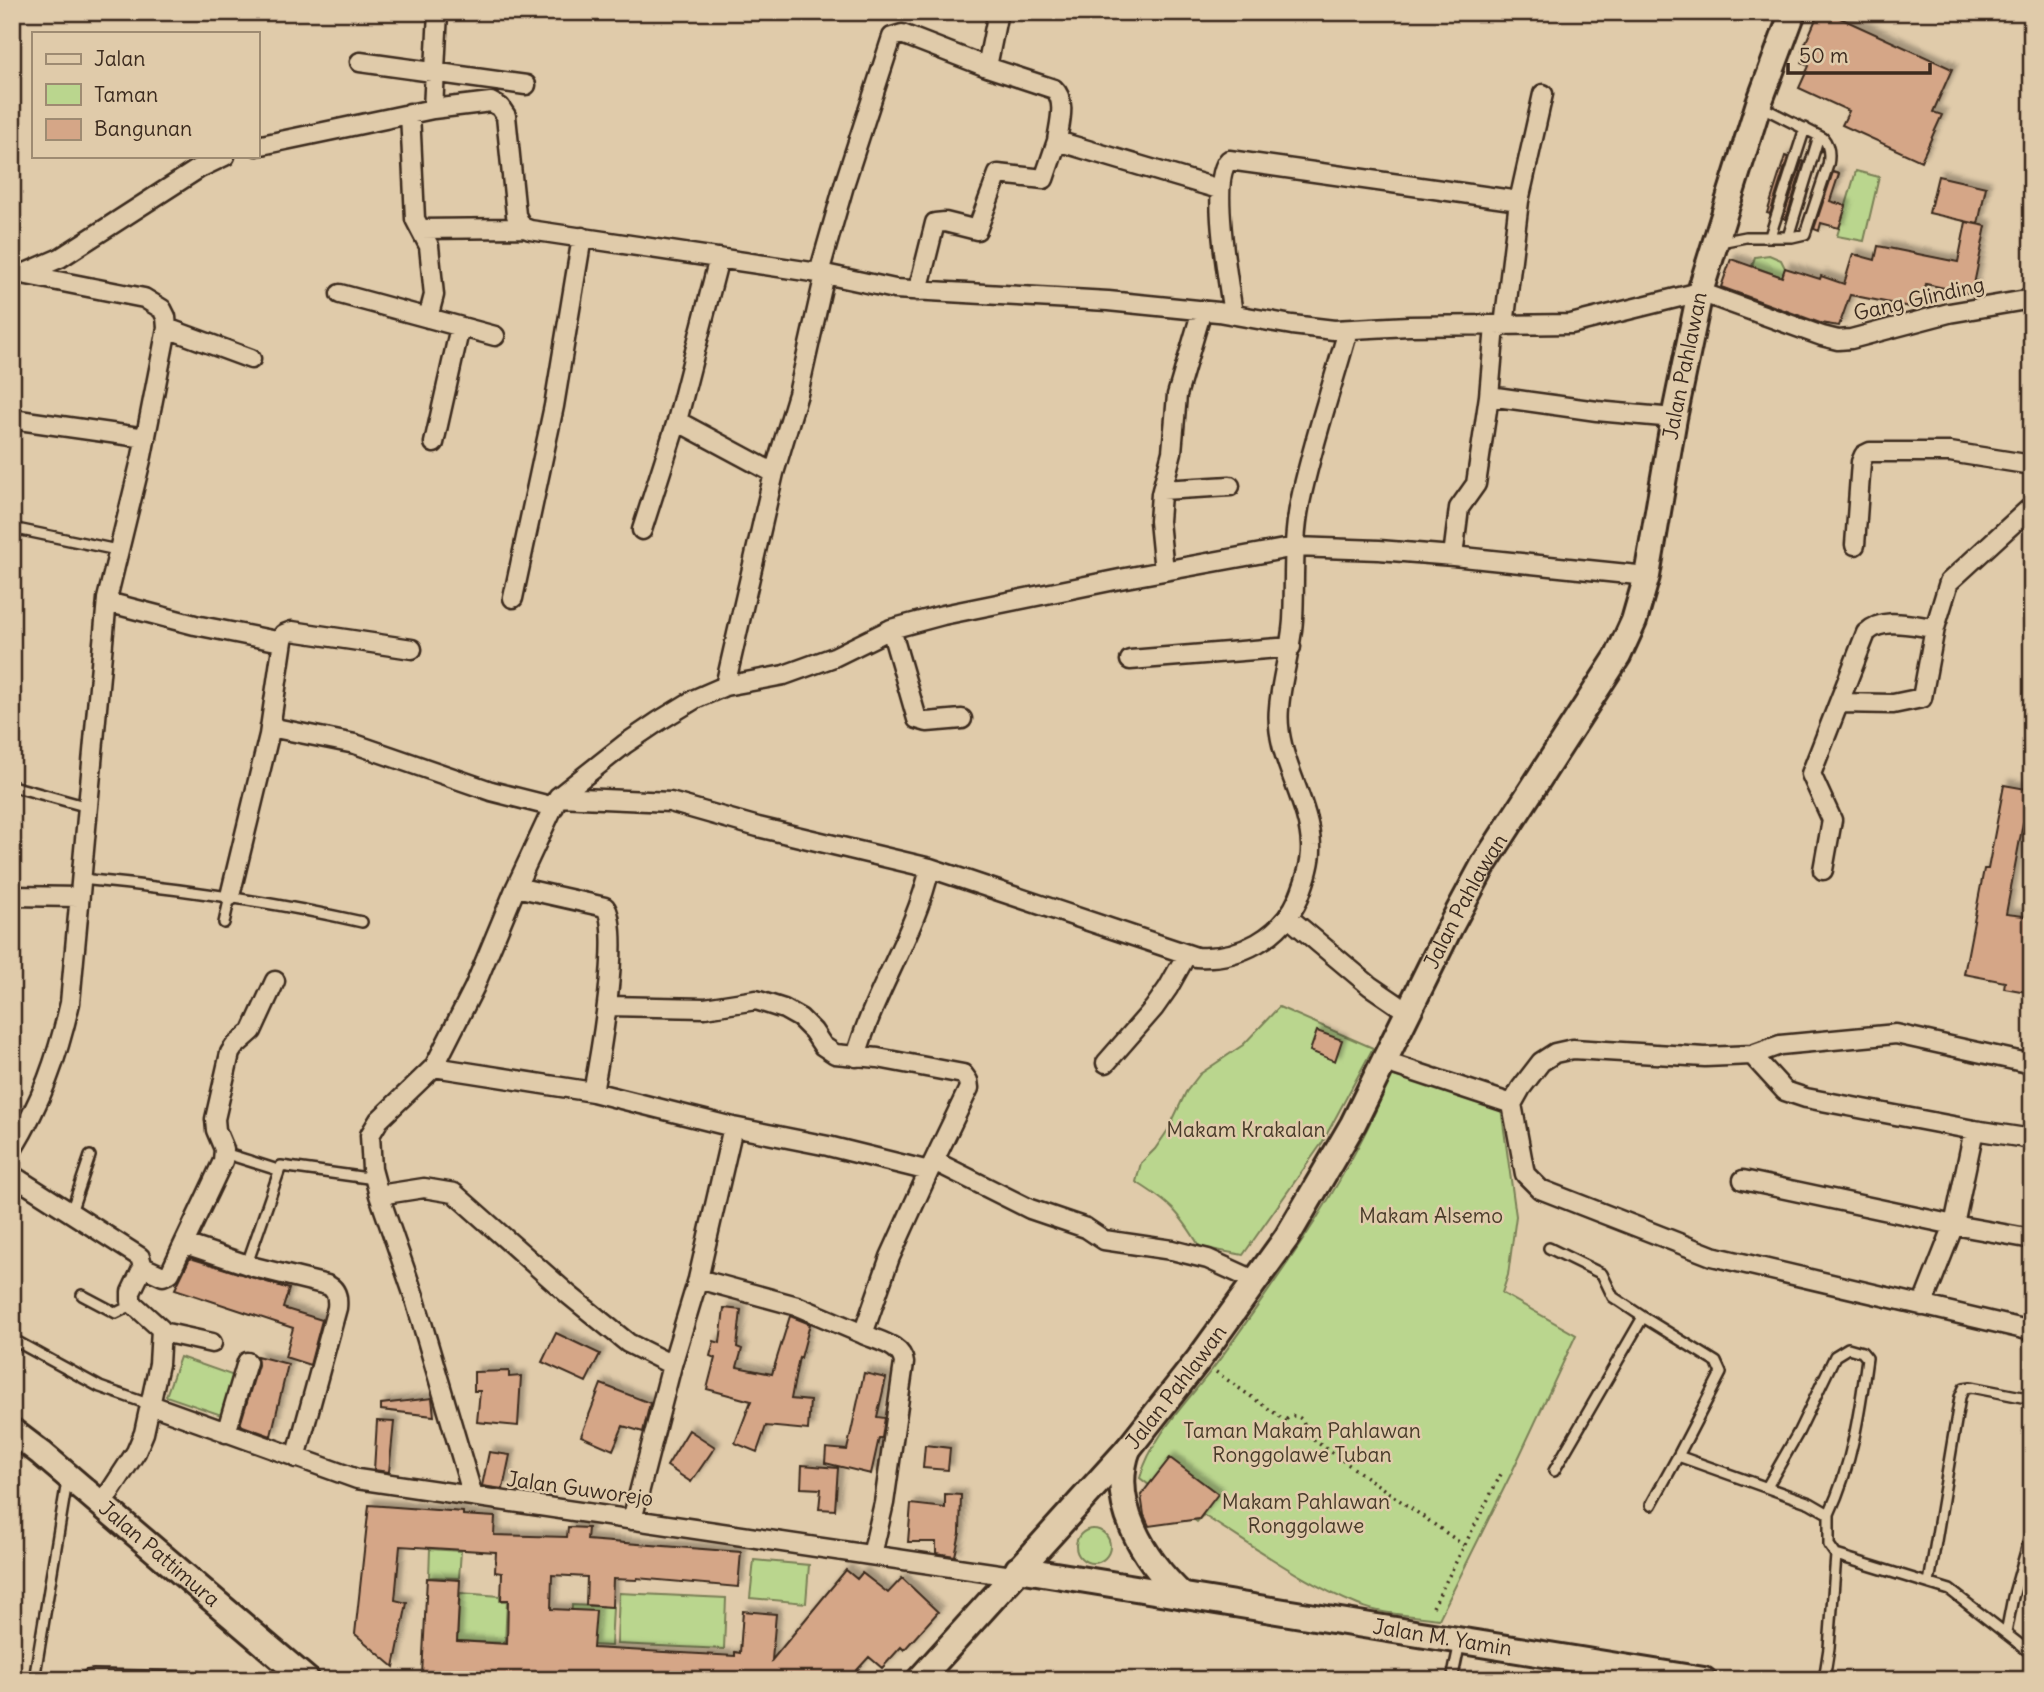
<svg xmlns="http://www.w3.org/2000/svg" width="2044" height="1692" font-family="Delius,sans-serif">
<defs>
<filter id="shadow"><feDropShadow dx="5" dy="-5" stdDeviation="2" flood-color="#0004"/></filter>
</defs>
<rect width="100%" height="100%" fill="#e0cbaa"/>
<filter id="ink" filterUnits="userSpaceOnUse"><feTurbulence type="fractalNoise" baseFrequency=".0143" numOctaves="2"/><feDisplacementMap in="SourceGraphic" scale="14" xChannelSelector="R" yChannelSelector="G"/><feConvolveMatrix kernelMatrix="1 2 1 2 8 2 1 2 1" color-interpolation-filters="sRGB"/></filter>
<g filter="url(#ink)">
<path fill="#bad68e" stroke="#7a8056" stroke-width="2" d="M1856 171 1879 177 1864 241 1837 236Z
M1769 255 1781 260 1785 268 1782 277 1752 266 1755 257Z
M1279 1007 1373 1048 1322 1143 1243 1255 1200 1247C1179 1212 1170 1203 1136 1182L1141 1163 1155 1149 1168 1130 1186 1092 1200 1074 1243 1045Z
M1391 1075 1501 1108 1516 1216 1508 1275 1502 1293 1576 1335 1511 1474 1439 1619C1412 1615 1383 1615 1358 1605 1304 1583 1253 1546 1203 1515L1197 1522 1140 1478C1152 1434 1194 1395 1220 1359 1284 1270 1351 1177 1391 1075Z
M180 1357 240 1378 227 1417 166 1396Z
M1076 1546a17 17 0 1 1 34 0a17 17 0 1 1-34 0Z
M430 1549 461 1551 459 1578 429 1577Z
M754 1560 809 1565 806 1603 750 1598Z
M460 1593 500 1596V1601H507L505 1643 457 1641Z
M619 1593 726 1598 724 1649 617 1644Z
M572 1605 613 1607 611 1646 570 1644Z"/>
<path fill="#d5a687" stroke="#3b2a1e" stroke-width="2" filter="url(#shadow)" d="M1819 12H1827L1952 69 1933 112 1942 115 1921 161 1842 125 1849 111 1799 88 1809 66 1802 63 1806 53 1802 51Z
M1785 156 1788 157 1770 214 1767 213Z
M1802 161 1804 162 1786 219 1783 218Z
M1833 172 1839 174 1830 201 1846 206 1839 228 1821 223 1819 231 1814 229Z
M1938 176 1986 187 1978 224 1929 213Z
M1966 222 1986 226 1972 294 1926 284 1920 309 1850 295 1839 326 1820 323 1721 287 1731 259 1782 277 1785 268 1820 279 1821 276 1844 284 1853 254 1875 260 1878 246 1958 262Z
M2004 785 2032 790V825L2023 823 2006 914 2032 917V993L2004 988 2005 982 1964 974 1984 869H1988Z
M1317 1031 1342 1040 1335 1061 1310 1051Z
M190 1258 289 1289 283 1308 322 1320 310 1365 285 1357 293 1328 175 1289Z
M724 1308 741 1310 737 1347 742 1349 737 1367 772 1374 790 1316 810 1324 801 1358 799 1357 791 1399 810 1401 808 1430 766 1426 757 1452 735 1443 751 1401 707 1389 715 1358 710 1356 714 1341 720 1343Z
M556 1333 600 1354 586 1382 542 1362Z
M257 1356 288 1364 271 1436 240 1425 258 1365Z
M509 1371V1377L521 1376 518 1426 477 1422 480 1391H474V1372Z
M864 1373 886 1378 877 1417 885 1418 882 1438H879L871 1474 825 1463 826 1448 847 1450Z
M601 1384 650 1403 643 1432 623 1426 613 1450 581 1436Z
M432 1398 434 1416 381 1410V1404Z
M377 1421 394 1422 389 1472 374 1470Z
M689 1430 715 1447 691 1482 667 1466Z
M925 1445 950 1448 948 1470 923 1468Z
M489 1452 510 1455 503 1489 482 1486Z
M1170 1458 1218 1494 1199 1519 1149 1526 1144 1515 1141 1495Z
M802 1465 838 1468 835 1510 819 1509 821 1489 801 1488Z
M945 1494 961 1495 960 1533 955 1556 936 1553V1542H908L911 1504 945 1508Z
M369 1505 463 1512V1515L495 1517 494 1535 567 1537 568 1527 588 1528 587 1540 741 1552 738 1587 637 1578V1580L613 1579 612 1607 586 1605 587 1577 552 1575 551 1609 596 1611 593 1648 735 1656V1652L740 1653 743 1611 776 1614 772 1660 846 1570 857 1579 862 1573 888 1593 902 1578 938 1612 904 1650 901 1647 882 1668 869 1657 848 1680H515L422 1675 427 1578 460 1580 457 1641 507 1644 508 1600H501L502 1573 495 1572 496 1552 400 1546 395 1600 407 1603 394 1667 355 1634Z"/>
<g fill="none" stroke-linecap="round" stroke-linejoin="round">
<g stroke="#3b2a1e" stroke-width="14">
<path id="lane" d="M1770 236 1805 128
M1788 237 1819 136
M1720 242 1746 237H1792L1805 234 1828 165C1830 155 1830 146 1823 138L1760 106
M12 528 117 550
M12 786 88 807
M81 879C176 888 269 901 362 922
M224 923 230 896
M224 1153 278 1170
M71 1212 90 1156
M1549 1248 1602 1274 1613 1297 1643 1317
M247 1264 281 1166 375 1179
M82 1295 116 1313 132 1305
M12 1339 100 1387 151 1405
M1554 1471 1643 1317 1716 1362 1721 1373 1678 1456 1810 1503 1829 1514V1545L1836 1555 1950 1590 2032 1654
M1767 1487 1798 1433 1835 1356 1848 1348 1862 1352 1867 1358C1860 1411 1852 1465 1829 1514
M1651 1505 1678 1456
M1929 1583 1960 1397 1964 1388 1971 1387 2032 1399
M2006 1633 2013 1597 2032 1530
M34 1680 67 1481
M84 1680 87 1676 94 1675 198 1677
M1452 1680 1460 1642
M1824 1680 1829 1648 1836 1555"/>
</g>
<g stroke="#3b2a1e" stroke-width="23">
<path id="street" d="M998 12 987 67 1054 89C1067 101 1059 125 1057 141
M360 62 526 85
M433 109 438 12
M410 113 415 219 429 246 434 295 428 318
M257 146 433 109 491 102 500 107 506 116 516 215 522 227 530 230 825 274 895 289 1108 301 1218 312 1292 325 1334 330 1409 326 1571 324 1700 292 1822 336 1838 340 1851 339 1949 313 2032 299
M420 229 525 228
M819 273 845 182 892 37 902 34 987 67
M23 274 60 258 198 169 225 156
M918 291 935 223 945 222 977 230 998 174 1044 179 1057 141 1219 189
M340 294 495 336
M1233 314C1229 285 1209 179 1229 160L1519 201
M1504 326 1519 201 1543 94
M167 328 251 359
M1489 396 1495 326
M12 419 146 438
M677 421 774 473
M434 443 460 327
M1162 490 1230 486
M642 530 677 421 719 258
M1855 545 1861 462 1864 455 1870 452H1950L2032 465
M1453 556 1459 508 1476 484 1489 396 1597 411 1674 418
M1164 571 1159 521 1161 494 1172 452 1177 395 1202 310
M513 598 554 406 582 237
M107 602 195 625 282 642
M891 629 917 719 927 722 962 719
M1130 660 1291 647
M725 686 774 473 798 394 825 274
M1839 703 1893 704 1922 698 1935 628
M270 727 355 744 491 791 554 807
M558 797 625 744 659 721 695 699 725 686 784 675 834 657 891 629 943 615 1120 579 1295 547 1379 550 1453 556 1647 576
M1823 870 1832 820 1811 774 1866 633C1883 616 1914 626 1935 628L1949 582 2032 506
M516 887 605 907C623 929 599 1061 593 1092
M12 896 79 897
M230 896 269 735 284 634 292 631 412 649
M1289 918 1370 986 1408 1012
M608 1006 705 1008 756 1000 784 1009 800 1018 813 1031 823 1046 835 1054 878 1058 963 1074 968 1081 969 1088 929 1171
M1752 1055 1780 1045 1896 1034 2032 1064
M856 1057C874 991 915 935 930 868
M1385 1062 1512 1104
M1106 1063 1154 1008 1168 988 1187 954
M434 1067 593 1092 733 1127 828 1146 929 1171 890 1257 863 1334C878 1341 902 1345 904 1363L884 1503 872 1555
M2032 1139 1974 1130 1806 1098 1785 1091 1752 1055 1705 1057 1573 1049 1555 1053 1541 1062 1521 1088 1512 1104 1525 1174 1540 1189 1712 1256 2032 1331
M12 1150C42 1101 57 1059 70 1003L107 599 142 456 167 328 166 317 162 309 144 298 22 274
M934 1161 1030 1209 1086 1228 1104 1240 1172 1250 1208 1259 1254 1280
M12 1175 140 1257 143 1267 131 1292V1302L161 1329 159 1364 144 1433 136 1452 102 1504
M1743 1180 1954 1225 2032 1239
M379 1195 424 1188 454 1193 569 1295 628 1343 672 1365
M185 1244 254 1267 327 1285C337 1289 338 1299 337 1308L296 1458
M143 1267 163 1276 170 1273 223 1161 224 1149 216 1130 215 1119 230 1053 234 1047 252 1031 275 981
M698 1279 797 1306 863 1334
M1922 1306 1954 1225 1974 1130
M162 1332 212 1343
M151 1405 357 1479 1012 1576
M226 1433 247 1362
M473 1496 414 1296 379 1195 372 1169 370 1135 379 1120 434 1067 474 988 516 887 558 797 670 802 758 827 930 868 1196 957C1239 960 1282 937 1299 897 1305 882 1312 863 1311 846 1310 800 1274 756 1279 708 1281 679 1291 650 1293 620 1295 581 1292 542 1300 503 1312 444 1332 388 1348 330
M632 1520 672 1365 698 1279 733 1127"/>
</g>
<g stroke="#3b2a1e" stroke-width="30">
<g id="secondary">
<path id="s1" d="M12 1431 41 1453 307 1680"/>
<path d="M1128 1449C1108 1503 1144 1560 1183 1596"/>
<path id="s2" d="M1018 1569 1704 1680"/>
<path id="s3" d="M919 1680 1128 1449 1199 1359 1287 1237 1353 1124 1449 929 1484 864 1618 656 1634 621 1647 576 1674 418 1700 292 1758 106 1793 12"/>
</g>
</g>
<path stroke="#3b2a1e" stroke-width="3.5" stroke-dasharray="2 5" stroke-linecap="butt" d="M1216 1372 1286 1421
M1284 1426a10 10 0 1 1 20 0a10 10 0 1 1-20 0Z
M1302 1432 1465 1546
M1433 1607 1501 1474"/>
<use href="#lane" stroke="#e0cbaa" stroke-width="9"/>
<use href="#street" stroke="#e0cbaa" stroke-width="18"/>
<use href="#secondary" stroke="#e0cbaa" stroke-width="24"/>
</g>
</g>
<g text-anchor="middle" stroke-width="5" stroke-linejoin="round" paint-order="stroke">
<g font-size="21" fill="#3b2a1e" stroke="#e0cbaa">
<text transform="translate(1919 299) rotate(-13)" y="7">Gang Glinding</text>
<text dy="7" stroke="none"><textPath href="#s3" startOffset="1545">Jalan Pahlawan</textPath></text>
<text dy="7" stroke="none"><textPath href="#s3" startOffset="957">Jalan Pahlawan</textPath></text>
<text dy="7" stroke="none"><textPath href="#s3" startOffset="390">Jalan Pahlawan</textPath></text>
<text transform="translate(580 1489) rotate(8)" y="7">Jalan Guworejo</text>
<text dy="7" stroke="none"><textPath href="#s1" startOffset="192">Jalan Pattimura</textPath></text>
<text dy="7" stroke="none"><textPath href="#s2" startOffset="430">Jalan M. Yamin</textPath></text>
</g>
<g font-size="21" fill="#483b29" stroke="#e0cbaa">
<text x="1246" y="1137">Makam Krakalan</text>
<text x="1431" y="1223">Makam Alsemo</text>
<text x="1302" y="1438">Taman Makam Pahlawan<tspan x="1302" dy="24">Ronggolawe Tuban</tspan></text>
<text x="1306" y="1509">Makam Pahlawan<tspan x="1306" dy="24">Ronggolawe</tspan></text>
</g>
</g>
<rect width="2044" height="1692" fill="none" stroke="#e0cbaa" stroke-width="42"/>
<rect x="21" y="21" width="2002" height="1650" fill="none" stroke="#3b2a1e" stroke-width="2.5" filter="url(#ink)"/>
<rect x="32" y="32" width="228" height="126" fill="#e0cbaa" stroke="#9e8b72" stroke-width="2"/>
<rect x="46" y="54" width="35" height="10" fill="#e0cbaa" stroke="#9e8b72" stroke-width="2"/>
<text x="94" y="66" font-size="21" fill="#3b2a1e">Jalan</text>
<rect x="46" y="84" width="35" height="21" fill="#bad68e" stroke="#9e8b72" stroke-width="2"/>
<text x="94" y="102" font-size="21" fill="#3b2a1e">Taman</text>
<rect x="46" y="119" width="35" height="21" fill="#d5a687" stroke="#9e8b72" stroke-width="2"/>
<text x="94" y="136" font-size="21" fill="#3b2a1e">Bangunan</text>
<path d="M1788 63v10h142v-10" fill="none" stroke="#3b2a1e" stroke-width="3.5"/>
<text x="1799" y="63" font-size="21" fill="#3b2a1e" stroke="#e0cbaa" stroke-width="5" paint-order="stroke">50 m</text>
</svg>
